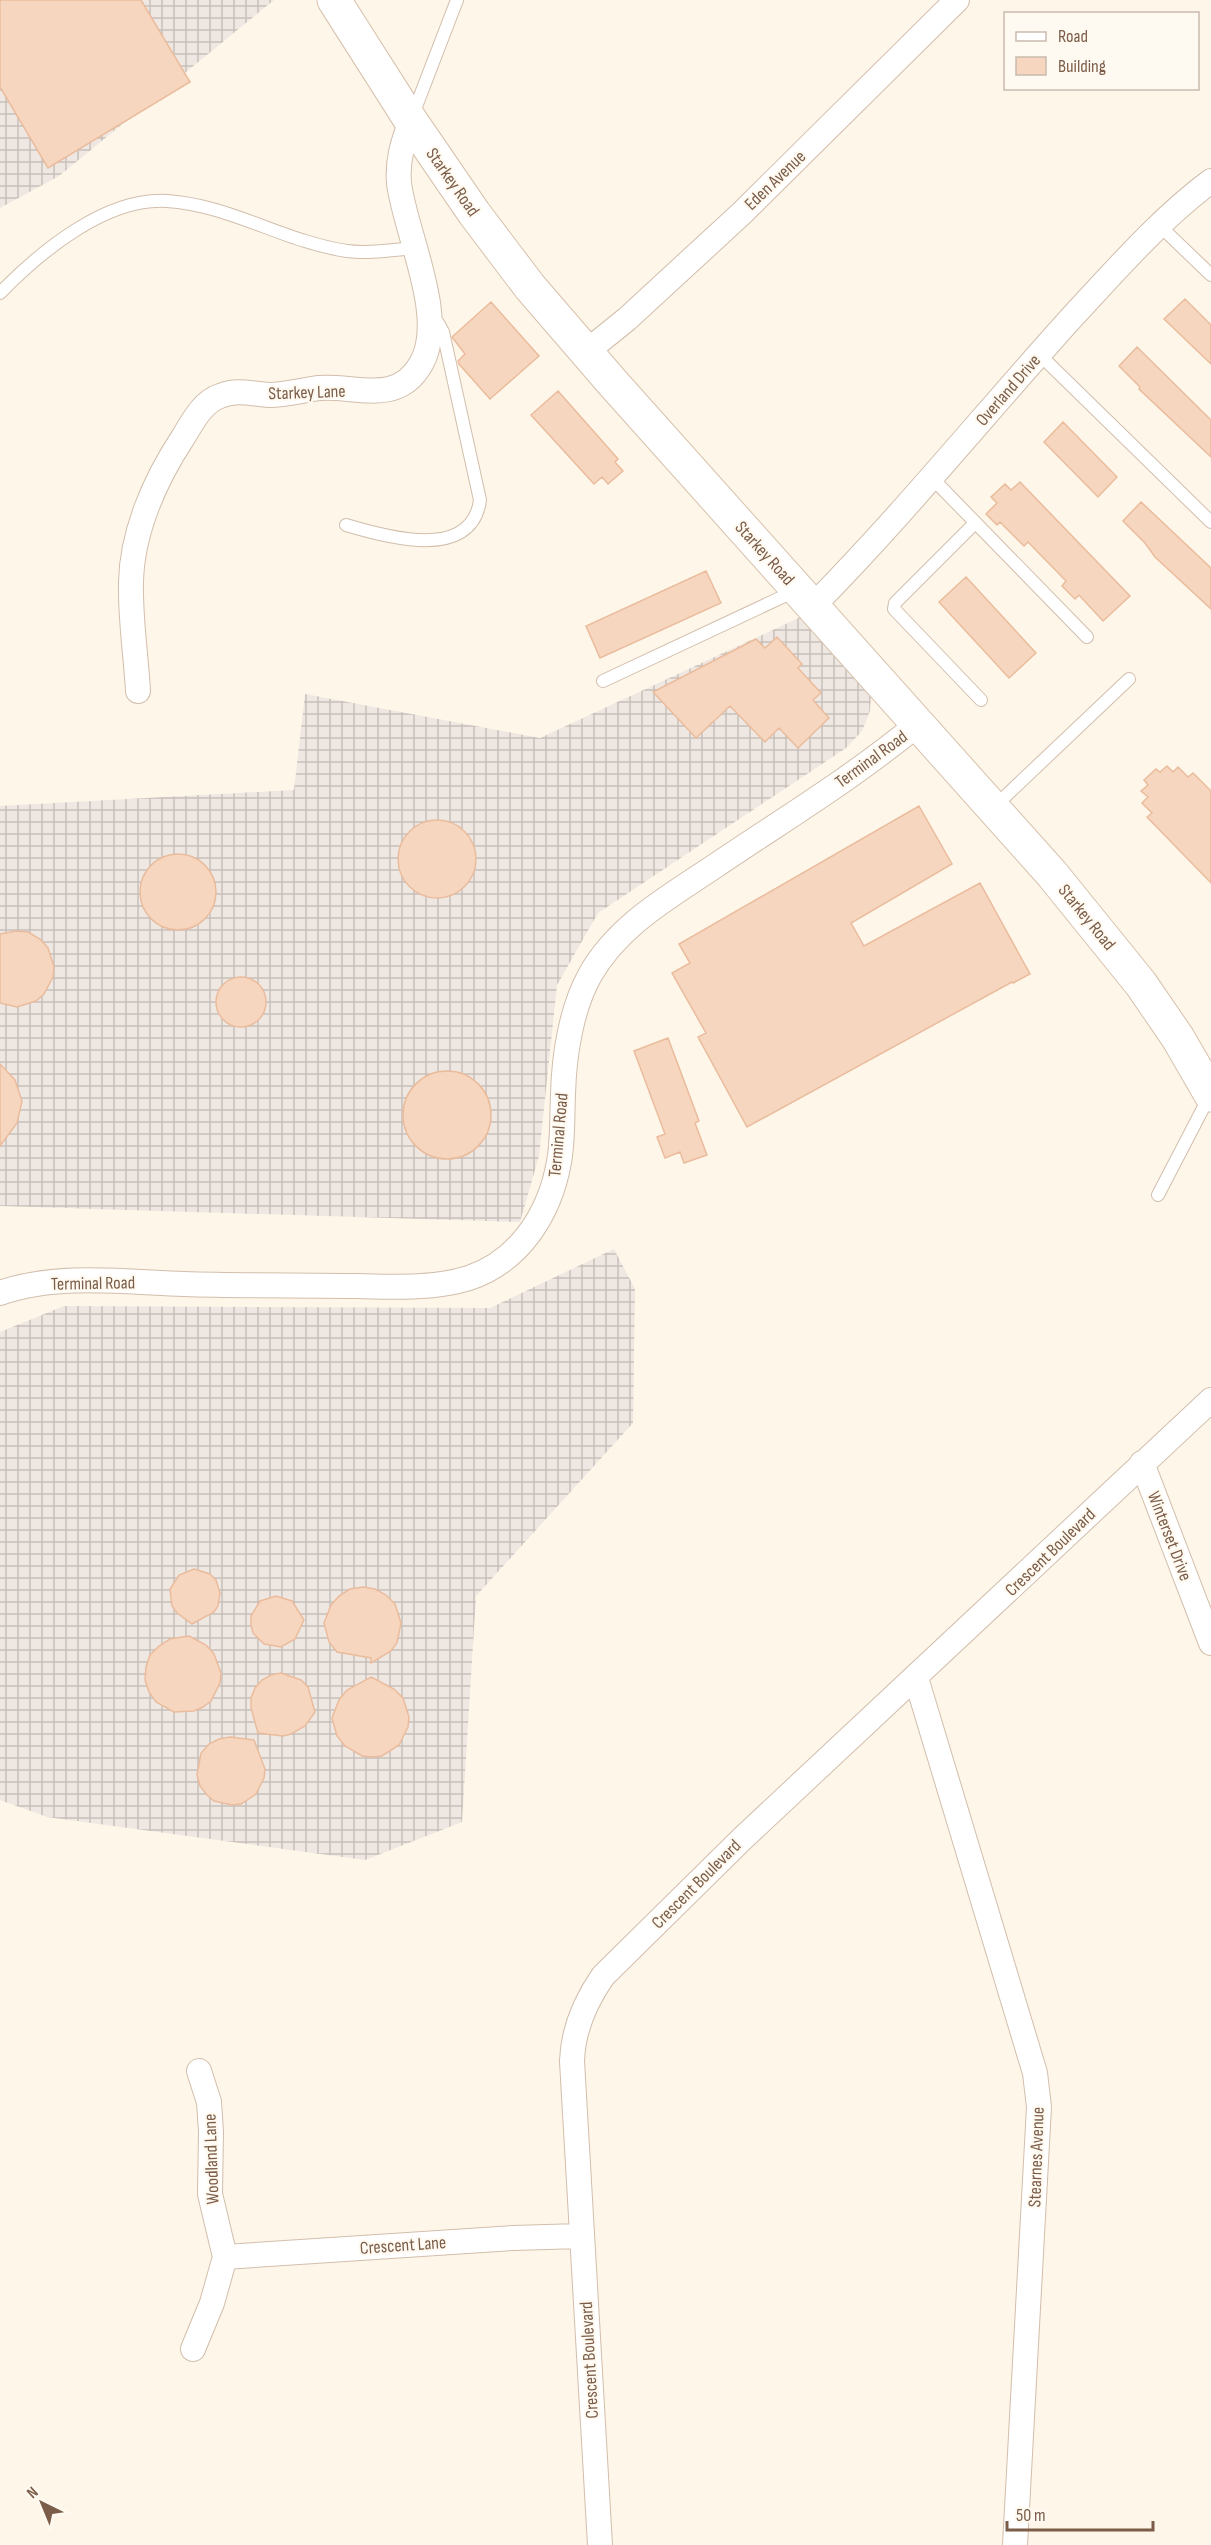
<svg xmlns="http://www.w3.org/2000/svg" width="1211" height="2545" font-family="'Sofia Sans Condensed',sans-serif">
<defs>
<pattern id="industrial-grid" width="8" height="8" patternUnits="userSpaceOnUse" patternTransform="scale(1.5)"><rect width="8" height="8" fill="#efe8e2"/><path d="M0 4h8M4 0v8" fill="none" stroke="#c7bfb9"/></pattern>
</defs>
<rect width="100%" height="100%" fill="#fef6e9"/>
<path fill="url(#industrial-grid)" d="M0 0H274L59 176 0 208Z
M803 616 871 694 870 711 862 731 846 748 598 913 557 985 539 1156 520 1222 0 1206V806L294 790 305 694 540 738Z
M614 1249 635 1289 633 1423 476 1596 462 1822 365 1860 47 1817 0 1800V1332L64 1306 490 1308Z"/>
<path fill="#f6d6be" stroke="#eabc9d" stroke-width="1.5" d="M0 0H141L190 82 48 168 0 87Z
M1185 299 1211 325V364L1164 319Z
M491 302 539 356 490 399 459 364 458 361 465 354 452 337Z
M1137 347 1211 420V457L1139 389 1140 387 1119 366Z
M558 391 618 459 615 462 623 471 608 484 602 477 594 484 531 415Z
M1063 422 1117 477 1098 497 1044 442Z
M1020 482 1130 596 1103 621 1079 595 1075 599 1062 586 1066 581 1028 542 1024 546 1000 522 997 525 986 514 997 503 991 497 1005 484 1011 490Z
M1141 502 1211 568V609L1155 557 1145 543 1123 521Z
M706 571 721 603 600 658 586 626Z
M966 577 1036 653 1009 678 939 602Z
M777 637 802 664 798 668 821 693 813 700 829 718 798 748 779 728 765 742 730 706 696 738 653 692 756 639 765 648Z
M1167 766 1173 772 1178 767 1188 777 1193 773 1211 791V883L1147 817 1152 813 1142 803 1148 797 1141 791 1148 785 1144 780 1156 769 1160 772Z
M919 806 952 864 851 923 864 946 980 883 1030 974 1013 983 1012 982 747 1127 698 1037 706 1033 672 973 690 963 679 944Z
M398 859a39 39 0 1 1 78 0a39 39 0 1 1-78 0Z
M140 892a38 38 0 1 1 76 0a38 38 0 1 1-76 0Z
M16 931 28 932 40 939 48 948 54 967 53 977 44 994 36 1001 17 1007 0 1003V934Z
M216 1002a25 25 0 1 1 50 0a25 25 0 1 1-50 0Z
M668 1038 699 1121 695 1123 707 1155 684 1163 680 1152 665 1158 657 1137 665 1134 634 1051Z
M0 1064 15 1080 22 1101 17 1123 0 1146Z
M403 1115a44 44 0 1 1 88 0a44 44 0 1 1-88 0Z
M194 1569 210 1574 216 1580 220 1593 218 1606 214 1612 192 1624 177 1613 172 1606 170 1589 179 1575Z
M363 1587 375 1589 386 1595 395 1604 401 1623 397 1643 391 1651 371 1663V1658L337 1652 329 1642 324 1623 331 1605 339 1596 350 1589Z
M276 1596 292 1601 304 1620 295 1639 281 1647 264 1644 253 1633 251 1625V1616L260 1601Z
M189 1636 206 1645 214 1654 221 1673 220 1683 211 1701 203 1707 194 1711 174 1712 156 1702 149 1692 145 1680 146 1667 150 1655 159 1646 170 1639Z
M281 1673 301 1680 308 1687 315 1712 305 1726 291 1734 283 1736 258 1733 251 1708V1698L255 1688 262 1680 271 1675Z
M371 1677 394 1689 403 1698 409 1717 408 1727 399 1745 382 1756 372 1757 362 1756 345 1746 337 1736 332 1718 339 1700 347 1690Z
M230 1737 254 1740 265 1769 264 1778 256 1794 241 1804 232 1805 214 1801 207 1795 200 1786 197 1775 201 1753 209 1744 219 1739Z"/>
<g fill="none" stroke-linecap="round" stroke-linejoin="round">
<g stroke="#d2beac" stroke-width="14">
<path id="service" d="M412 117 457 0
M1160 226 1211 275
M0 293C40 252 106 197 167 201 230 205 285 242 347 251 369 254 392 250 415 248
M1039 354 1211 522
M931 477 1087 637
M975 523 895 603 894 609 981 700
M346 525C386 537 472 562 480 500L443 332 438 323 431 319
M603 681 795 591
M994 807 1129 679
M1158 1195 1210 1095"/>
</g>
<g stroke="#d2beac" stroke-width="26">
<path id="minor" d="M586 352 627 319 742 213 957 0
M812 607C904 514 986 412 1074 315 1117 269 1160 219 1211 181
M138 691C136 655 130 618 131 582 132 532 155 480 182 439 192 423 202 402 220 396 237 389 252 394 269 395 287 395 302 390 319 388 356 385 397 406 421 364 448 318 405 233 399 183 397 160 403 142 411 121
M0 1293C56 1273 126 1282 184 1284 242 1286 300 1285 358 1286 394 1287 434 1289 469 1278 520 1261 550 1213 559 1162 563 1140 562 1117 563 1094 564 1056 571 1009 590 975 618 925 669 897 715 866 783 820 854 777 918 724
M1142 1463 1211 1643
M916 1678 1035 2073 1039 2107 1015 2545
M225 2257 513 2238 581 2236
M193 2349 212 2303 225 2257 210 2194 211 2132 209 2102 199 2071
M600 2545 572 2061C573 2029 585 2002 603 1976L743 1838 1211 1400"/>
</g>
<g stroke="#d8c1ac" stroke-width="35">
<path id="secondary" d="M334 0 411 121 474 213 530 287 612 382 1052 874 1141 984 1178 1038 1211 1095"/>
</g>
<use href="#service" stroke="#fff" stroke-width="12"/>
<use href="#minor" stroke="#fff" stroke-width="24"/>
<use href="#secondary" stroke="#fff" stroke-width="33"/>
</g>
<g text-anchor="middle" stroke-width="4.5" stroke-linejoin="round" paint-order="stroke">
<g font-size="18" fill="#7b5d49" stroke="#fffaf1">
<text transform="translate(775 180) rotate(-44)" y="6">Eden Avenue</text>
<text transform="translate(453 182) rotate(55)" y="6">Starkey Road</text>
<text transform="translate(1008 390) rotate(-49)" y="6">Overland Drive</text>
<text transform="translate(307 392) rotate(-2)" y="6">Starkey Lane</text>
<text transform="translate(765 553) rotate(48)" y="6">Starkey Road</text>
<text transform="translate(871 759) rotate(-36)" y="6">Terminal Road</text>
<text transform="translate(1087 917) rotate(51)" y="6">Starkey Road</text>
<text transform="translate(558 1135) rotate(-85)" y="6">Terminal Road</text>
<text transform="translate(93 1283) rotate(-1)" y="6">Terminal Road</text>
<text transform="translate(1170 1536) rotate(69)" y="6">Winterset Drive</text>
<text transform="translate(1050 1552) rotate(-44)" y="6">Crescent Boulevard</text>
<text transform="translate(696 1884) rotate(-45)" y="6">Crescent Boulevard</text>
<text transform="translate(1036 2157) rotate(-88)" y="6">Stearnes Avenue</text>
<text transform="translate(211 2159) rotate(-92)" y="6">Woodland Lane</text>
<text transform="translate(403 2245) rotate(-4)" y="6">Crescent Lane</text>
<text transform="translate(589 2360) rotate(-93)" y="6">Crescent Boulevard</text>
</g>
</g>
<rect x="1004" y="12" width="195" height="78" fill="#fffaf1" stroke="#cabbae" stroke-width="1.5"/>
<rect x="1016" y="32" width="30" height="9" fill="#ffffff" stroke="#cabbae" stroke-width="1.5"/>
<text x="1058" y="42" font-size="18" fill="#7b5d49">Road</text>
<rect x="1016" y="57" width="30" height="18" fill="#f6d6be" stroke="#cabbae" stroke-width="1.5"/>
<text x="1058" y="72" font-size="18" fill="#7b5d49">Building</text>
<g transform="translate(42 2503) rotate(317)" stroke="#fffaf1" stroke-width="4.5" paint-order="stroke">
<path d="M0-4.5L10 22L0 15L-10 22Z" fill="#7b5d49"/>
<text y="-9" font-size="16" font-weight="bold" text-anchor="middle" fill="#7b5d49">N</text>
</g>
<path d="M1007 2521v9h146v-9" fill="none" stroke="#7b5d49" stroke-width="3"/>
<text x="1016" y="2521" font-size="18" fill="#7b5d49" stroke="#fffaf1" stroke-width="4.5" paint-order="stroke">50 m</text>
</svg>
